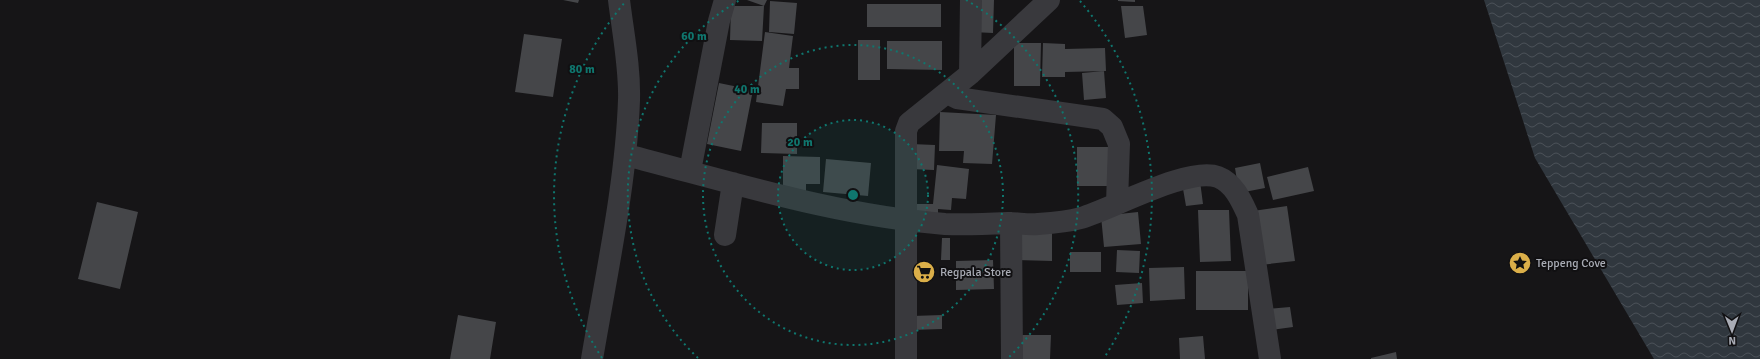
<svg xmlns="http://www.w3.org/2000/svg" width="1760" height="359" font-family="Signika,sans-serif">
<defs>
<pattern id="water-waves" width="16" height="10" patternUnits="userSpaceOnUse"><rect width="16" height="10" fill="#30373e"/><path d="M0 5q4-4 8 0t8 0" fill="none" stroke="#4b5158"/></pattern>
</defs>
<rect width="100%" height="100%" fill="#161517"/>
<path fill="url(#water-waves)" d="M1484 0H1760V359H1654L1535 158Z"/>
<path fill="#454649" d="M563 0H579L578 3Z
M747 0H767L764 6 762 41 730 40 731 6H764Z
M974 0H994L993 33 972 32Z
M1118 0H1135V2L1118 1Z
M770 1 797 3 794 34 769 32Z
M867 4H941V27H867Z
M1121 6H1143L1147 35 1125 38Z
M765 32 793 36 789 68H799V89H786L783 106 756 102Z
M524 34 562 39 553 97 515 92Z
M858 40H880V80H858Z
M887 41H942V70L887 69Z
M1014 43H1041L1040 86H1014Z
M1043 43 1065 44V49L1105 48 1106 71 1065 72V77H1042Z
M1104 71 1106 98 1084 100 1082 73Z
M719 83 753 90 741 151 707 144Z
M940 112 996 115 992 164 963 163 964 151H939Z
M762 123H797V154L761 153Z
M911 144 935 145 934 170 910 169Z
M1077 147H1109V186H1077Z
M783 156 820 157V184H806V192H783Z
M826 159 871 163 868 196 823 192Z
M1260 163 1265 188 1239 193 1235 168Z
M937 165 969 169 966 199 952 198 951 210 938 209V218L917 219V204H933Z
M1308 167 1314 191 1273 200 1267 177Z
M1200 181 1203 204 1186 206 1182 183Z
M97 202 138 212 120 289 78 279Z
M1287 206 1295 261 1260 265 1253 211Z
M1198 210H1229L1231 261 1200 262Z
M1138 212 1141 244 1104 247 1101 216Z
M1016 230H1052V261L1015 260Z
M942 238H950V260H941Z
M1117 250 1140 251 1139 273 1116 272Z
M1070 252H1101V272H1070Z
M993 260 994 289 956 290V261Z
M1184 267 1185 299 1150 301 1149 268Z
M1196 271H1248V310H1196Z
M1142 283 1143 303 1117 305 1115 285Z
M1290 307 1293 327 1271 330 1268 309Z
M458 315 496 322 490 359H450Z
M942 315V329L912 330V316Z
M1018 335H1051L1050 359H1017Z
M1203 336 1205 359H1180L1179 338Z
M1396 352 1397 359H1371V358Z"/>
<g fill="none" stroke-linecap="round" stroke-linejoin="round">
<path stroke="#39393d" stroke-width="22" d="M970 74 971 0
M947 93 957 98 1103 119 1112 127 1119 144 1117 203
M626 155C731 182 837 216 945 224 966 225 987 224 1008 223 1018 223 1028 225 1038 224 1053 223 1067 222 1081 218 1112 209 1189 166 1218 177 1234 183 1242 202 1248 215L1270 359
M690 171 719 21 725 0
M1011 223 1012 359
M725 235 733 183
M592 359C606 275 626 185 629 100 630 67 623 33 619 0
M906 359V131L909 123 970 74 1049 0"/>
</g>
<circle cx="853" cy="195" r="75" fill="#0f766e" fill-opacity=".12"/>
<g fill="none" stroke="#0f766e" stroke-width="2" stroke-dasharray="2 4">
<circle cx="853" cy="195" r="75"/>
<circle cx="853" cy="195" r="150"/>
<path d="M698 358A225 225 0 0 1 740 0M966 0A225 225 0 0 1 1008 358"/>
<path d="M602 358A299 299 0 0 1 626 1M1080 1A299 299 0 0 1 1104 358"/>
</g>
<defs>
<g id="sight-disc" transform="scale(1.15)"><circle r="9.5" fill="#dbaf49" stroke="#111012"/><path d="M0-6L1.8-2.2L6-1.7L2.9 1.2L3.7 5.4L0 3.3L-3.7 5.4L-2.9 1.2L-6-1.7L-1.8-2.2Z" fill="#111"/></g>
<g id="supermarket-disc" transform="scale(1.15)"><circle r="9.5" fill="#dbaf49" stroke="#111012"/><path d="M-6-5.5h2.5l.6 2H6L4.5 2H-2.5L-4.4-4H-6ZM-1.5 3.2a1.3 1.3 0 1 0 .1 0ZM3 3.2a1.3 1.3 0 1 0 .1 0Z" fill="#111"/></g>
</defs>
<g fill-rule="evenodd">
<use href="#sight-disc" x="1520" y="263"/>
<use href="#supermarket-disc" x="924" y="272"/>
</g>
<g text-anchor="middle" stroke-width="4" stroke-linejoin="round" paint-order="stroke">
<g font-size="12" fill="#a9acb5" stroke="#111012" text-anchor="start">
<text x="1536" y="267">Teppeng Cove</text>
<text x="940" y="276">Regpala Store</text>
</g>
</g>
<circle cx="853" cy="195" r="6" fill="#0f766e" stroke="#111012" stroke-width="2"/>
<g font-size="12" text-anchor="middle" font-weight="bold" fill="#0f766e" stroke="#111012" stroke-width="4" stroke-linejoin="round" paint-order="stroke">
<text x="694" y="40">60 m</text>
<text x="582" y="73">80 m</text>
<text x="747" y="93">40 m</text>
<text x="800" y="146">20 m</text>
</g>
<g transform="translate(1732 331) rotate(179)" stroke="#111012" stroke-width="3" paint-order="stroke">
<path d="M0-3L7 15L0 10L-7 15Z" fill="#a9acb5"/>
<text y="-6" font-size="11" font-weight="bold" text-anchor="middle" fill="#a9acb5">N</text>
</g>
</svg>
